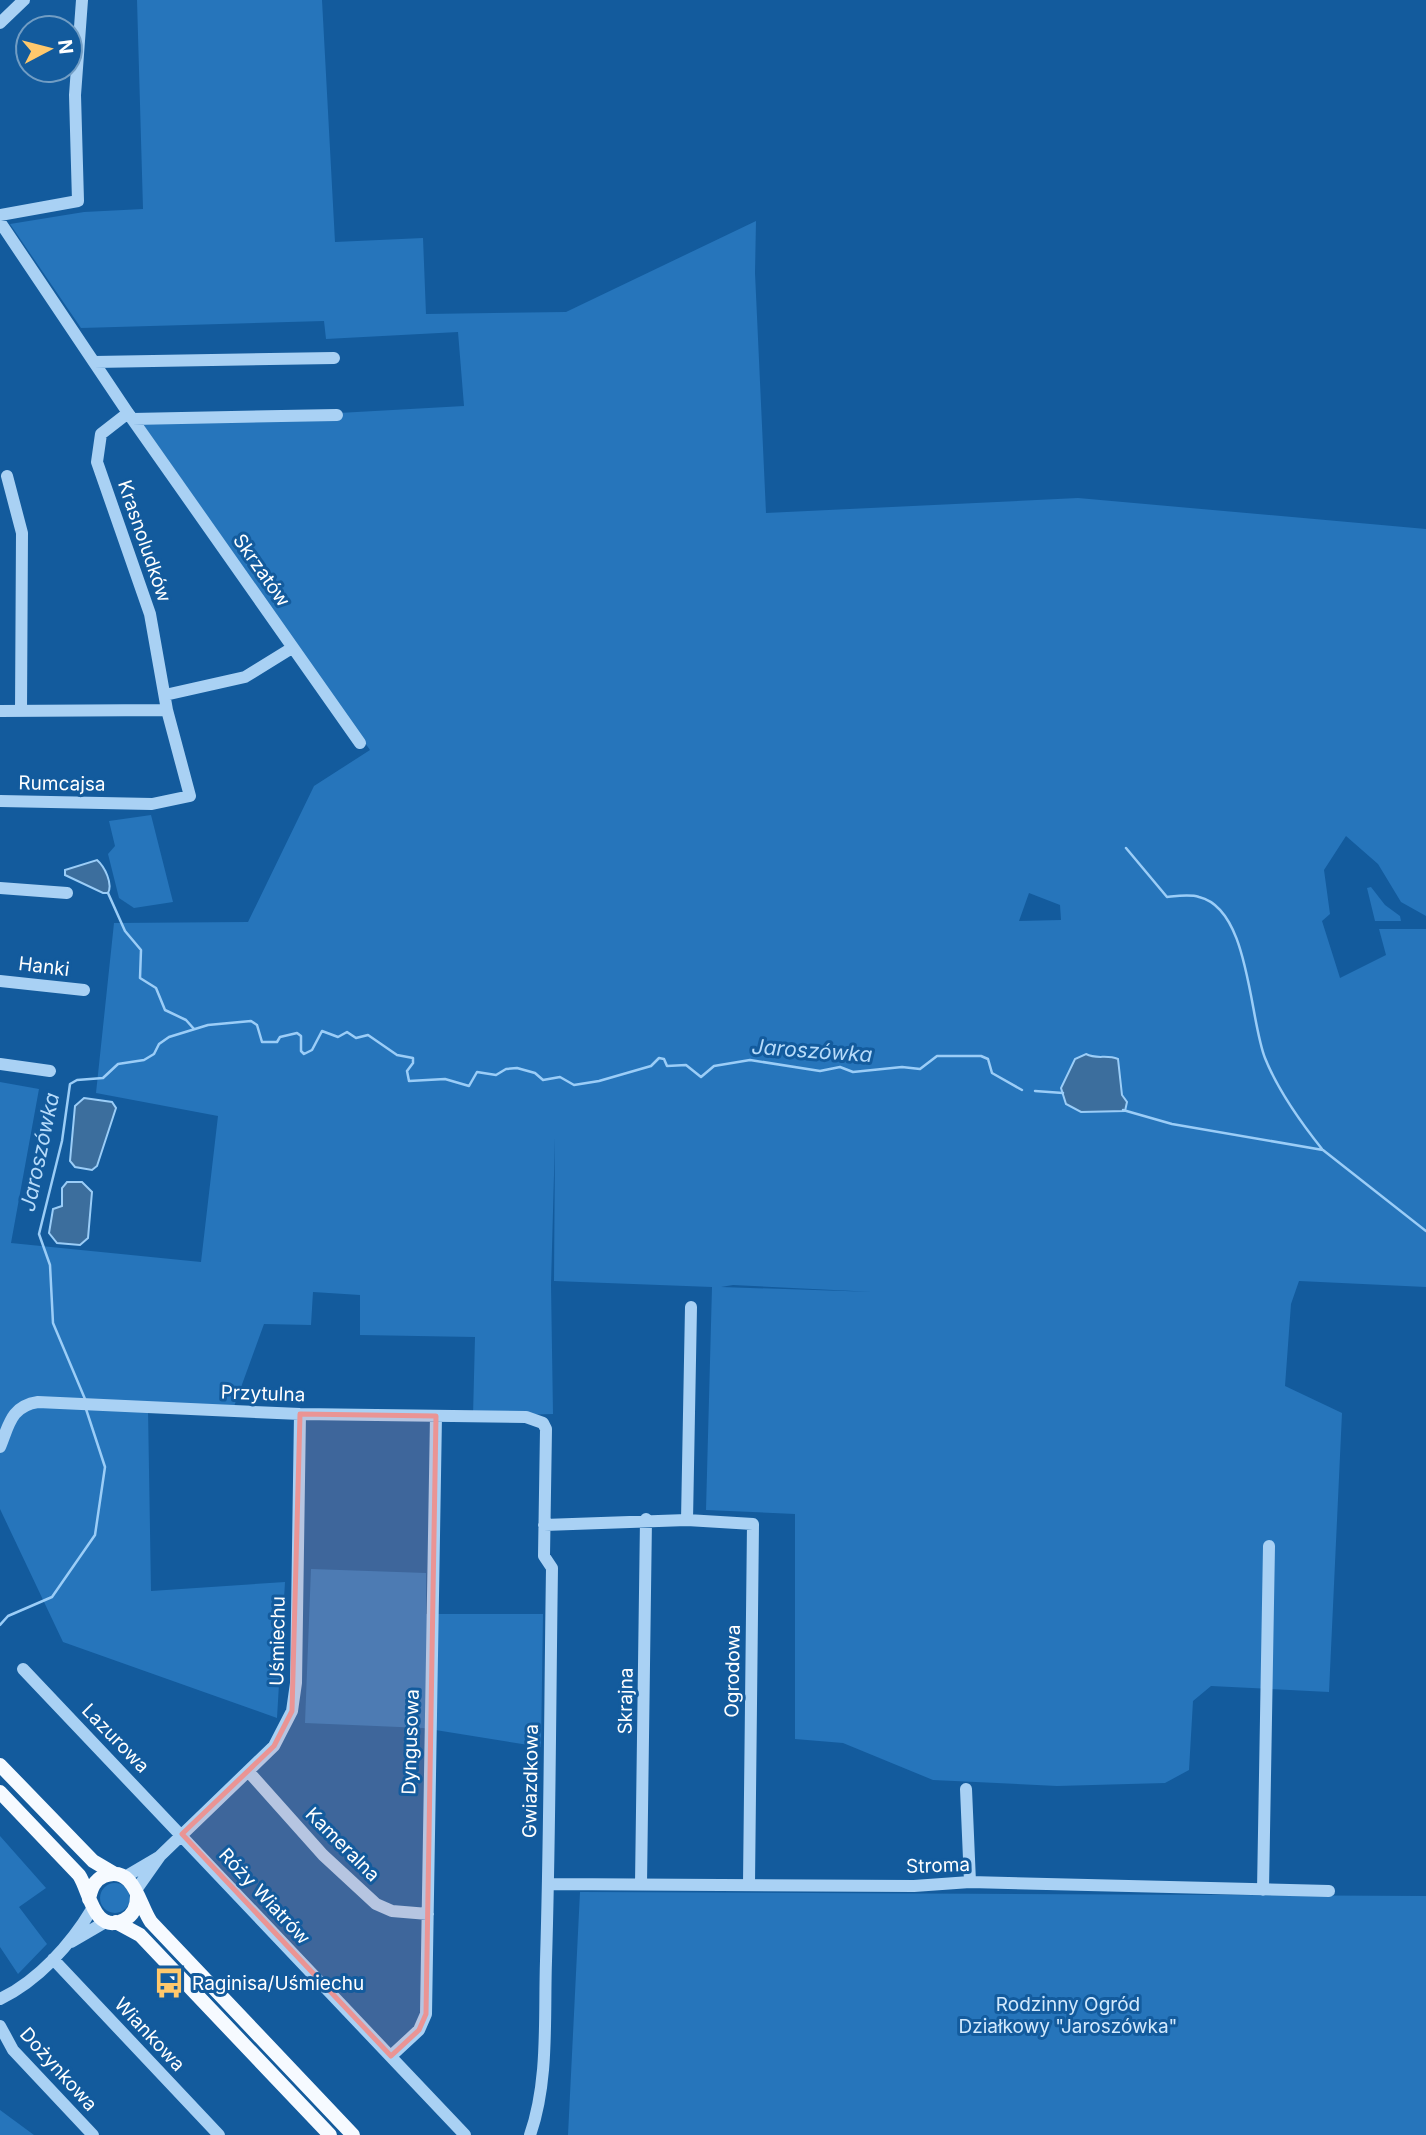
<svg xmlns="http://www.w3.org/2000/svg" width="1426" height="2135" font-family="Inter,sans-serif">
<rect width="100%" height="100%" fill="#135b9d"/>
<path fill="#2675bb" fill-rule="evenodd" d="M137 0H322L335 242 423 238 426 314 566 312 756 221 755 273 766 513 1078 498 1426 529V916L1401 902 1378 864 1346 836 1324 870 1330 914 1322 921 1340 978 1386 955 1379 929H1426V1287L1299 1281 1291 1304 1285 1386 1342 1413 1329 1692 1211 1686 1193 1701 1189 1770 1165 1783 1057 1786 933 1780 843 1743 795 1739V1514L706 1510 712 1287 554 1281 555 1138 551 1285 553 1414 473 1416 475 1337 360 1335V1295L313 1292 311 1325 264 1324 232 1412 148 1409 151 1591 285 1582 277 1718 63 1642 0 1509V1082L39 1089 11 1243 201 1262 218 1116 96 1093 114 923 248 922 314 786 370 750 143 424 464 406 458 332 326 339 324 321 81 328 10 224 84 212 143 209ZM1029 893 1060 905 1061 920 1019 921ZM733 1285 874 1292H875L721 1287Z
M151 815 173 902 134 908 119 898 108 854 115 846 109 821Z
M1371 887 1385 905 1400 916 1401 921H1375L1367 888Z
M311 1569 426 1573V1614H543L541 1747 423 1728 305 1723Z
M0 1836 46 1888 19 1907 47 1944 18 1974 0 1947Z
M100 1898a15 15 0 1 1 30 0a15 15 0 1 1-30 0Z
M580 1892 1426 1896V2135H568Z
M0 2110 34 2135H0Z"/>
<path fill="#3c6e9d" stroke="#9bcdf7" stroke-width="2" d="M97 860C105 867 113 884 108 893H103L65 875V870Z
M1086 1054C1097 1060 1106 1054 1118 1059L1122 1095 1127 1102 1125 1111 1081 1112 1066 1104 1061 1088 1075 1059Z
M84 1098 112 1102 116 1108 97 1166 92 1170 75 1167 70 1161 75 1106Z
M67 1182H82L92 1192 88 1238 80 1245 57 1243 49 1233 53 1209 62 1206V1188Z"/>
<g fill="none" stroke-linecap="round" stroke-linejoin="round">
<path stroke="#9bcdf7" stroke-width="2.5" d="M1126 848 1167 897C1177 896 1190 894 1199 897 1250 909 1249 1018 1265 1058 1277 1088 1302 1124 1322 1149
M108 893 125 931 141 950 140 978 156 988 165 1010 186 1020 194 1029
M1035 1091 1063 1093
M1123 1110 1172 1124 1323 1150 1426 1231
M85 1399 53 1323 50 1265 39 1234 62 1141 70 1084 77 1080 103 1078 118 1064 144 1060 154 1054 159 1044 169 1037 208 1025 251 1021 257 1025 262 1042H277L280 1037 297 1033 301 1036V1051L304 1054 312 1050 322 1031 338 1037 347 1032 356 1038 368 1035 397 1055 413 1058V1063L407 1071 409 1081 445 1079 469 1086 477 1072 496 1075 506 1069 517 1068 535 1073 543 1080 560 1077 574 1085 599 1081 651 1066 659 1058 664 1059 667 1066 686 1065 701 1077 714 1066 750 1060 820 1071 840 1067 853 1072 902 1067 920 1069 937 1056H981L988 1059 992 1073 1022 1090
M0 1625 8 1616 52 1597 95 1535 105 1467 86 1409"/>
<path stroke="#a9d1f4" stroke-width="12" d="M0 23 24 0
M0 215 78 201 75 95 82 0
M0 222 128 413 360 743
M94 362 334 358
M132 419 337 415
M7 476 22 533 21 711
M165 695 245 677 292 648
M0 711 167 710
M0 801 152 804 190 796 167 710 150 614 97 462 101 434 128 413
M0 888 67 893
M0 981 84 990
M0 1064 50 1071
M0 1447C9 1425 11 1406 38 1402L300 1414 526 1417 543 1423 546 1429 544 1556 552 1568C550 1699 550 1830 546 1961 544 2018 549 2081 530 2135
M687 1520 753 1524 749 1884
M544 1525 687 1520 691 1307
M23 1669 465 2135
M248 1771 323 1855 376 1904 392 1911 428 1914
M966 1789 970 1882
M125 1877 159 1857
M549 1884 914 1886 970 1882 1329 1891
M641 1884 646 1519
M136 1890 160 1856 274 1746 292 1711 296 1683 300 1414
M1263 1890 1269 1546
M71 1942 107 1921
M53 1959 219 2135
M0 1999C38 1981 71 1944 92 1909
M0 2026 13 2050 93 2135
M391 2056 419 2030 426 2014 436 1416"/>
<path stroke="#f6faff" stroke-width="14" d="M0 1765 93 1861 115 1874
M0 1792 79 1875C90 1891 93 1935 124 1920 134 1915 137 1906 137 1896
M89 1899C91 1889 94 1880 104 1876 134 1864 139 1905 151 1922L353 2135
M116 1922 140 1935 330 2135"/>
</g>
<path fill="#ea9494" fill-opacity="0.2" stroke="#ea9494" stroke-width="5" stroke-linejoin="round" d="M300 1414 436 1416 426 2014 419 2030 391 2056 182 1834 274 1746 292 1711Z"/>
<defs>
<g id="bus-bare" transform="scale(2.415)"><path d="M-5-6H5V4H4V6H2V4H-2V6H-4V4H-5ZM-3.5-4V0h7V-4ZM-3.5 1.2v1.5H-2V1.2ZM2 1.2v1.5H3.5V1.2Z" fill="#ffc86c" stroke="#135b9d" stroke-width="2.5" paint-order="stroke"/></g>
</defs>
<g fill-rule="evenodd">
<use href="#bus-bare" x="169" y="1983"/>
</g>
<g text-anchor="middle" stroke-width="6" stroke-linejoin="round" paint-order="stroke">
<g font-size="19" fill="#fff" stroke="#135b9d">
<text transform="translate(145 541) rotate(71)" y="7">Krasnoludków</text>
<text transform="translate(262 570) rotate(55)" y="7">Skrzatów</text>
<text transform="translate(62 783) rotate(1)" y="7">Rumcajsa</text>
<text transform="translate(44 966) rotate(7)" y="7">Hanki</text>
<text transform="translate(263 1393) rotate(2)" y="7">Przytulna</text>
<text transform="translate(277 1641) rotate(-89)" y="7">Uśmiechu</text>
<text transform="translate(732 1671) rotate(-89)" y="7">Ogrodowa</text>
<text transform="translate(625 1701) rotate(-89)" y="7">Skrajna</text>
<text transform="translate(116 1738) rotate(46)" y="7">Lazurowa</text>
<text transform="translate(410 1742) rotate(-88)" y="7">Dyngusowa</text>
<text transform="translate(530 1781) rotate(-89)" y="7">Gwiazdkowa</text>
<text transform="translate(343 1844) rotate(45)" y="7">Kameralna</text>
<text transform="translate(938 1865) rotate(-2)" y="7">Stroma</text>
<text transform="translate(265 1896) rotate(47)" y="7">Róży Wiatrów</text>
<text transform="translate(150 2034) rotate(47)" y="7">Wiankowa</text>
<text transform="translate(59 2069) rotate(48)" y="7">Dożynkowa</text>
</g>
<g font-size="19" fill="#fff" stroke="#135b9d" text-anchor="start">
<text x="192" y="1990">Raginisa/Uśmiechu</text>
</g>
<g font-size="19" fill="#d2e9fd" stroke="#135b9d">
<text x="1068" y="2011">Rodzinny Ogród<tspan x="1068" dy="22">Działkowy "Jaroszówka"</tspan></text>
</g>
<g font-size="21" font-style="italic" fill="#b6dbfa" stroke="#135b9d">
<text transform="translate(812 1051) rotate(4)" y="7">Jaroszówka</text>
<text transform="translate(40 1152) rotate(-78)" y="7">Jaroszówka</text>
</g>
</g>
<g transform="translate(49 49) rotate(83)"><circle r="33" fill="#135b9d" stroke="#719dc4" stroke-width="2"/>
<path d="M0-5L12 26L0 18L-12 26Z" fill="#ffc86c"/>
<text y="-10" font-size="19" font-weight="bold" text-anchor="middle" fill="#ffffff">N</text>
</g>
</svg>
